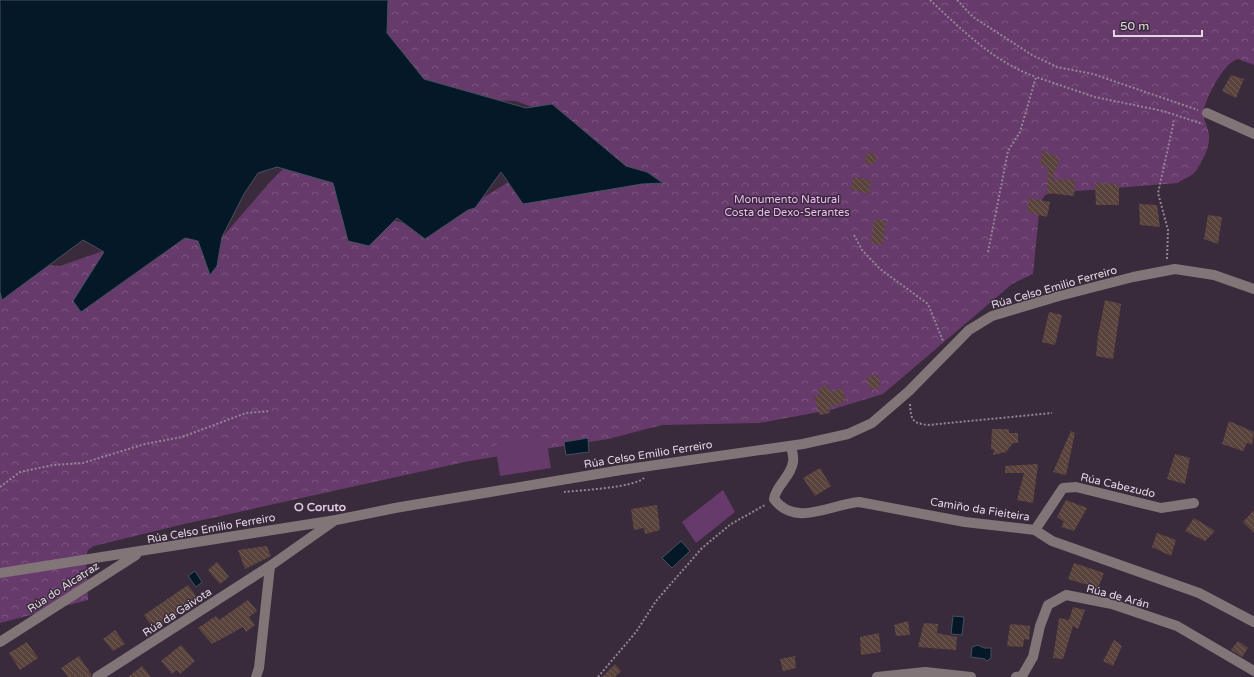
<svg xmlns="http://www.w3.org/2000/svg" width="1254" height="677" font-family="'Varela Round',sans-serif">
<defs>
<pattern id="park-crowns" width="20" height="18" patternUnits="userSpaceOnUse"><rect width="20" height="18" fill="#673a6c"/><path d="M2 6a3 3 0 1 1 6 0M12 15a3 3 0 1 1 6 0" fill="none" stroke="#7c5681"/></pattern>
<pattern id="building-back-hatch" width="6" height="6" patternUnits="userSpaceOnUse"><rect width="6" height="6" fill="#5a433c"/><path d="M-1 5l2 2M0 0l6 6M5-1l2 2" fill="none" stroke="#715d58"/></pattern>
</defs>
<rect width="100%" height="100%" fill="#392b3b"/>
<path fill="url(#park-crowns)" d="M387 0H1254V65L1238 59C1224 62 1207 96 1204 109 1202 119 1209 127 1209 136 1210 148 1202 162 1196 171 1192 176 1183 179 1178 183L1052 193 1045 195 1040 203 1033 274 1012 284 883 394 830 410 759 423 662 425 608 439 469 461 180 525 94 546 88 550 86 557 88 600 0 623V219L35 264 60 266 129 242 224 235 271 181 287 165 343 182 381 217 426 229 456 214 507 183 549 184 562 119 516 101 484 100 431 81 384 77Z"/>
<path fill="#673a6c" d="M546 437 551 468 500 476 495 445Z
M723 490 735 512 696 543 682 522Z"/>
<path fill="#041827" stroke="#46515f" d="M0 0H388L387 33 424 79 526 108 552 104 626 166 647 172 663 183 642 184 523 204 501 172 475 208 468 210 425 239 397 218 369 246 348 241 333 183 277 167 258 173 244 194 222 237 217 266 210 275 198 241 185 238 81 312 73 301 104 252 83 240 2 300 0 292Z
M588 438 589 452 566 455 564 442Z
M681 541 690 551 672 568 662 558Z
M195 571 202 582 196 587 188 576Z
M953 616 964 617 962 635 951 634Z
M978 645 984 648H991V658L987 661 985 659 971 657 972 647Z"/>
<path fill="url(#building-back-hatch)" d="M1231 75 1244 79 1236 98 1222 91Z
M1043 150 1060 159 1052 179 1075 180 1074 196 1047 193 1048 168 1040 164Z
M868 152 877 155 874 165 864 162Z
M854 177 871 180 869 194 850 189Z
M1095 183 1119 184V205H1096Z
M1029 198 1050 202 1047 217 1027 212Z
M1139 204 1157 205 1160 227 1140 225Z
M1208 215 1222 217 1218 244 1204 239Z
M874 219 886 221 883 245 871 243Z
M1105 300 1121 304 1113 359 1096 356 1098 335Z
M1049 312 1062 315 1055 345 1042 342Z
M877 375 881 386 871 390 866 378Z
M828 385 830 392 842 388 846 401 829 408 830 413 820 415 814 397 820 395 818 389Z
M1229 421 1254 432 1252 445 1247 443 1243 451 1222 444Z
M992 429H1009V433H1018V443H1013L1006 452 993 455 994 450 991 449Z
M1071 431 1075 433 1066 475 1053 472Z
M1175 454 1190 458 1185 484 1167 479Z
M1038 464 1033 503 1017 500 1024 473H1005V466Z
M820 468 831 486 815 496 803 478Z
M1066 500 1087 508 1074 531 1061 527 1064 522 1057 517Z
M657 505 660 530 645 534 644 528 634 530 631 509Z
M1254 510V533L1243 522Z
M1194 518 1215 531 1205 541 1185 531Z
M1157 533 1176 540 1171 556 1152 547Z
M267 546 271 556 245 569 238 550Z
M217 562 229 577 220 584 208 570Z
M1074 563 1104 573 1098 588 1068 579Z
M188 585 199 600 154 630 144 615Z
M248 600 257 611 249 617 255 625 246 632 243 627 212 644 198 628 216 616 219 620Z
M1073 607 1085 610 1078 629 1073 626 1063 659 1053 658 1059 618 1069 620Z
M908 621 910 635 896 636 894 625Z
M924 623 938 624 937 633 957 637 956 650 918 647Z
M1010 624 1030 626 1029 640 1024 639 1023 647 1007 646Z
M115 630 125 644 113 651 103 639Z
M879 633 881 652 861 655 860 637Z
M1114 640 1122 646 1113 666 1103 661Z
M1238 641 1248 648 1242 657 1231 650Z
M27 642 38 658 20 670 9 653Z
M181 645 195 661 180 674 177 670 172 674 161 661Z
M79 656 91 674V677H68L61 668Z
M795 656 796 668 783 671 780 659Z
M615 664 621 671 615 677H602Z
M142 666 151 677H128Z"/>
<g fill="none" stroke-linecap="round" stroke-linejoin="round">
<path stroke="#928693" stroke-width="2" stroke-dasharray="2 2" stroke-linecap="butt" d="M930 0C962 30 994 62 1036 77
M957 0 973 17 1032 55 1057 67 1093 74 1198 110
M854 235 862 250 880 269 928 304 943 341
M988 252 1008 151 1020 132 1036 77 1095 97 1163 111 1203 124
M1167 259 1168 230 1158 193 1174 121
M910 404C911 420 912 423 928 425L1052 413
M0 487 20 472 53 465 83 463 145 444 182 437 246 413 270 411
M564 492C581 490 632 488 644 478
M598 677 636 632 656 601 702 548 731 524 765 505"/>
<path stroke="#827578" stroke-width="10" d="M1207 113 1254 134
M791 446C792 451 794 457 793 462 791 477 776 485 774 499 795 528 832 504 859 502L965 522 1035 530 1052 541 1199 593 1254 622
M1035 530 1063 488 1076 487 1161 508 1194 503
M0 573 336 520 395 508 621 470 803 444 848 434 872 423 909 391 969 330 992 316 1059 296 1133 277 1175 269 1214 275 1254 289
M0 642 136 555
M97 677 270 566 334 521
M256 677 259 668 270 566
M877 677 925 672 971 677
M1016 677 1022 676 1033 657 1040 626 1048 605 1066 595 1112 604 1177 626 1254 671"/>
</g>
<g text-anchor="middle" stroke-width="3" stroke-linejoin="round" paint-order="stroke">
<g font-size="11" fill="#f2b9f8" stroke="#392b3b">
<text x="787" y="203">Monumento Natural<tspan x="787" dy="13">Costa de Dexo-Serantes</tspan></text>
</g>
<g font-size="11" fill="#e1d7e1" stroke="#392b3b">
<text transform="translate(1054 287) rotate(-16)" y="4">Rúa Celso Emilio Ferreiro</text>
<text transform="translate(648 454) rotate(-9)" y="4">Rúa Celso Emilio Ferreiro</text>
<text transform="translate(1118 485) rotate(13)" y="4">Rúa Cabezudo</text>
<text transform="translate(980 509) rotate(9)" y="4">Camiño da Fieiteira</text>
<text transform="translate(211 528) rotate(-10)" y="4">Rúa Celso Emilio Ferreiro</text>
<text transform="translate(63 587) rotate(-33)" y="4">Rúa do Alcatraz</text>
<text transform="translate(1118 596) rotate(15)" y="4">Rúa de Arán</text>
<text transform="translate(177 612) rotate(-33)" y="4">Rúa da Gaivota</text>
</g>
<g font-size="12" font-weight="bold" fill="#dbc8dd" stroke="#392b3b">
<text x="320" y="511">O Coruto</text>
</g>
</g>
<path d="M1114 30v6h88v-6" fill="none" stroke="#e1d7e1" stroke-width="2"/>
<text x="1120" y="30" font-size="12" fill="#e1d7e1" stroke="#392b3b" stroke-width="3" paint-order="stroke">50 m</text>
</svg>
